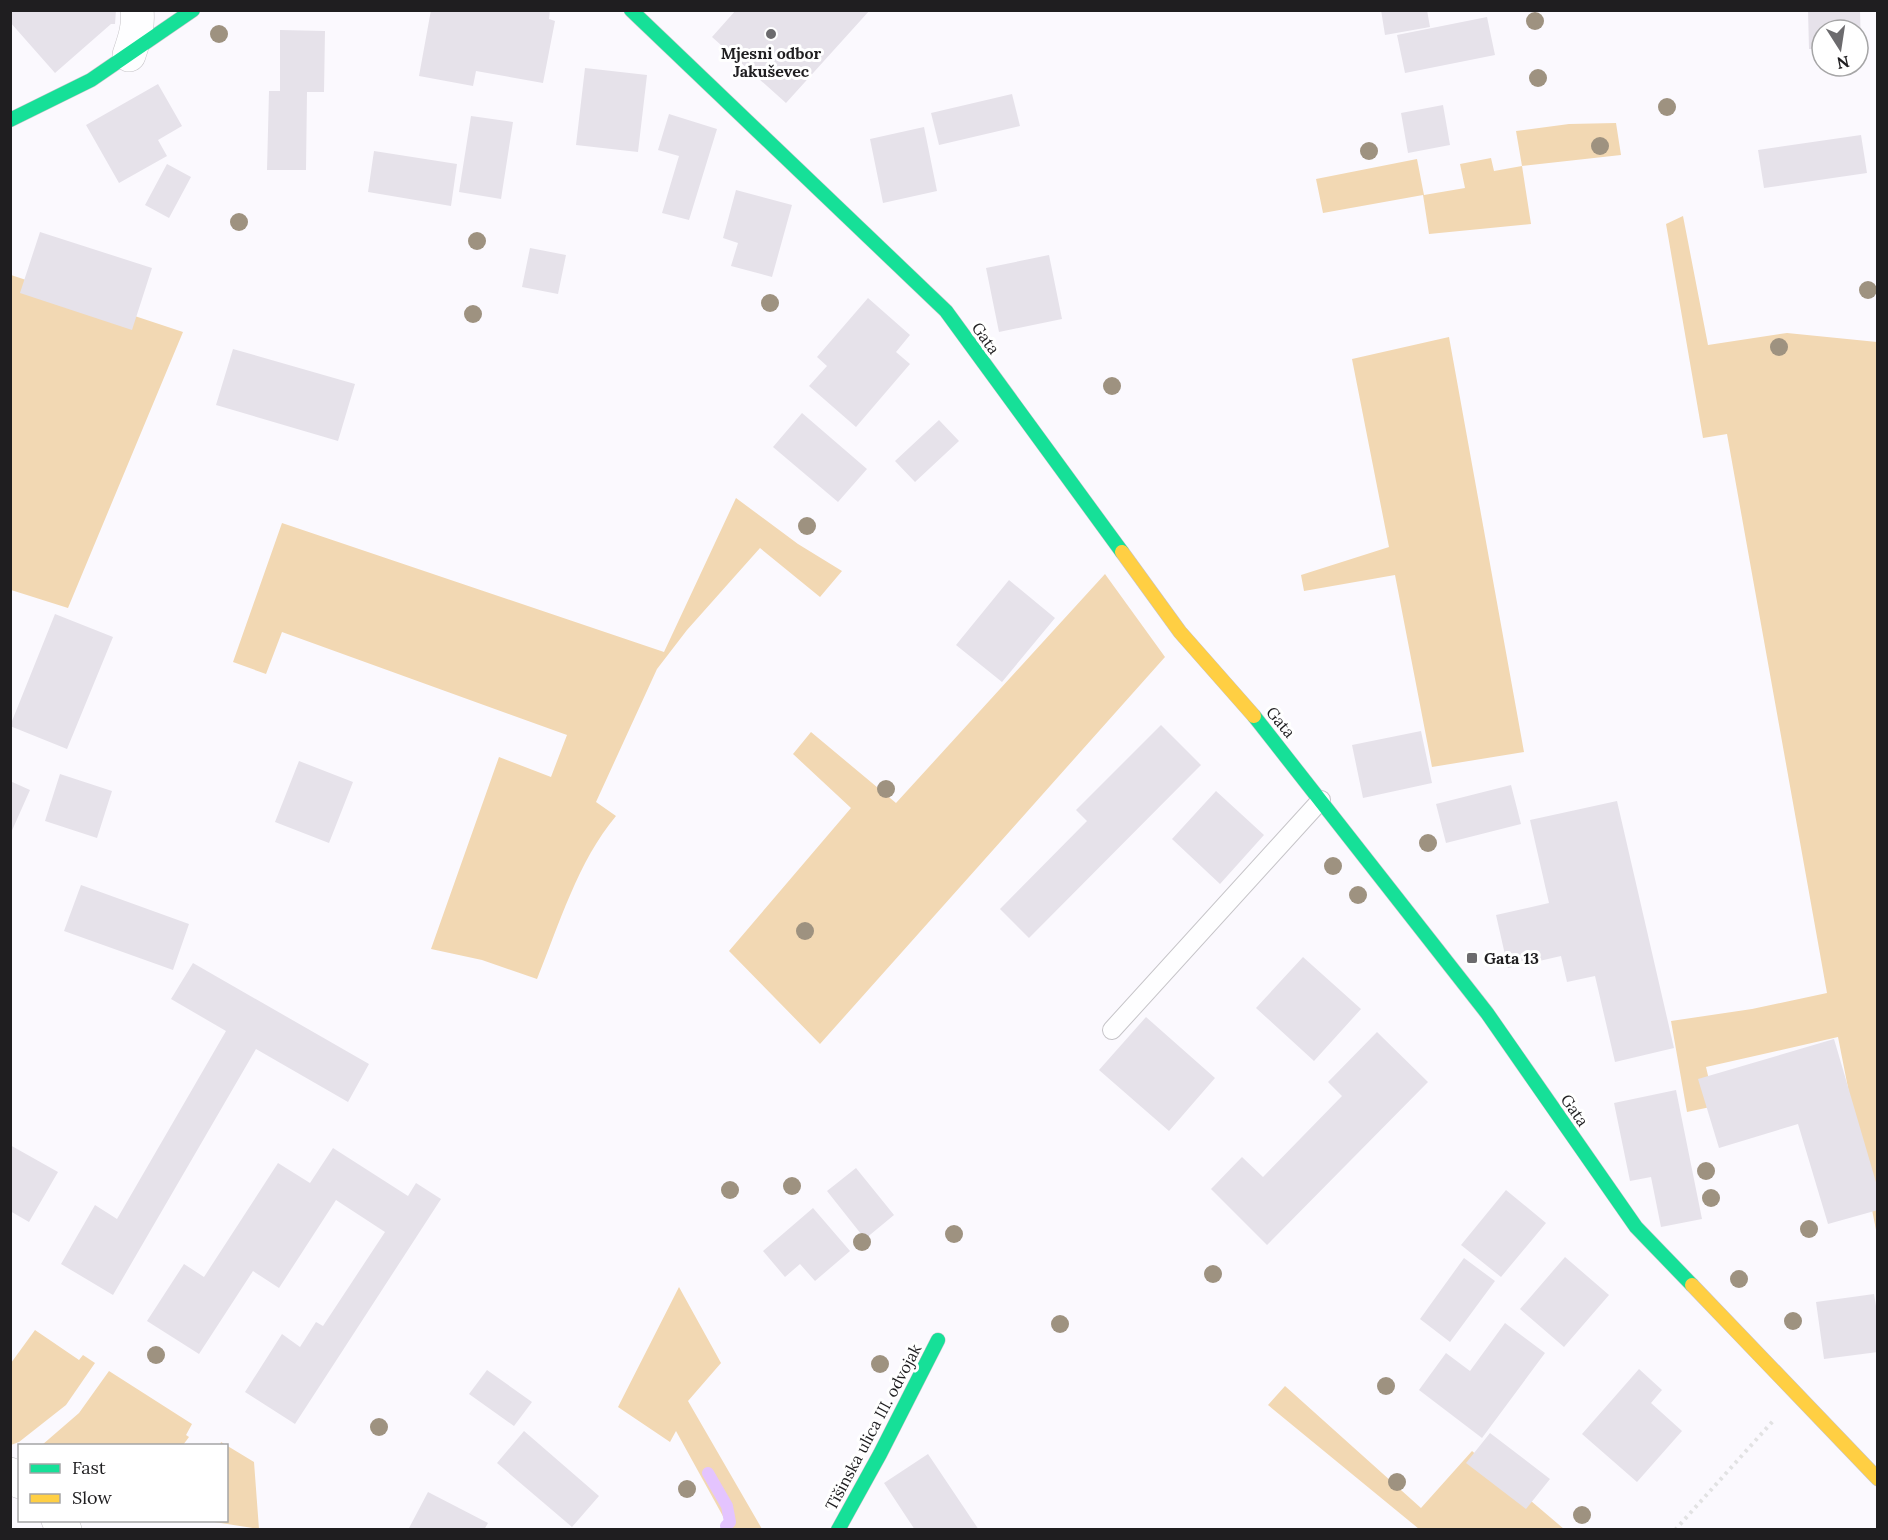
<svg xmlns="http://www.w3.org/2000/svg" width="1888" height="1540" font-family="Lora,serif">
<rect width="100%" height="100%" fill="#fbf9fe"/>
<path fill="#f2d8b3" d="M1616 123 1621 155 1522 166 1531 224 1429 234 1423 195 1323 213 1316 179 1417 159 1424 195 1465 188 1460 164 1491 158 1494 171 1522 166 1516 131 1569 124Z
M1683 216 1708 345 1787 333 1877 342V1235L1838 1037 1706 1067 1715 1106 1687 1112 1671 1021 1752 1009 1827 993 1727 434 1703 438 1666 224Z
M11 275 183 332 68 608 11 590Z
M1449 337 1524 752 1432 767 1395 575 1304 591 1301 575 1389 547 1352 359Z
M736 498 798 544 842 571 820 597 760 548 687 630 657 669 596 802 616 816C578 861 559 925 537 979L482 960 431 949 499 757 551 777 567 735 282 632 266 674 233 662 282 523 664 652Z
M1105 574 1165 657 820 1044 729 951 851 808 793 754 811 732 896 803Z
M679 1287 721 1363 688 1401 762 1529H730L676 1431 670 1442 618 1407Z
M35 1330 79 1360 83 1355 95 1363 66 1405 19 1442 11 1445V1363Z
M109 1371 192 1424 186 1435 189 1437 183 1445H42L79 1413Z
M1285 1386 1421 1508 1472 1451 1564 1529H1419L1268 1405Z
M221 1442 254 1462 259 1529 208 1521 226 1520V1446L220 1445Z"/>
<g fill="none" stroke-linecap="round" stroke-linejoin="round">
<path stroke="#e4c4fe" stroke-width="12" d="M708 1473 727 1506 730 1522 726 1526"/>
</g>
<path fill="#e6e2ea" d="M10 10H116L115 24H111L55 73 10 22Z
M431 10H550L549 19 555 21 543 83 476 71 473 86 419 76Z
M736 10H870L786 103 712 37Z
M1381 10H1427L1430 27 1385 35Z
M1808 10H1860L1861 48H1858V30H1822V49H1809Z
M1487 17 1495 55 1405 73 1397 35Z
M280 30 325 31 324 92H307L306 170H267L269 91H280Z
M585 68 647 75 638 152 576 145Z
M158 84 182 126 158 140 167 156 119 183 86 125Z
M1012 94 1020 126 939 145 931 113Z
M1443 105 1450 145 1408 153 1401 113Z
M669 114 717 129 689 220 662 213 679 156 658 150Z
M471 116 513 122 501 199 459 192Z
M924 127 937 191 883 203 870 139Z
M1861 135 1867 173 1764 188 1758 150Z
M374 151 457 164 451 206 368 192Z
M167 164 191 177 169 218 145 205Z
M736 190 792 205 772 277 731 266 738 243 723 238Z
M40 232 152 268 132 330 20 293Z
M530 248 566 255 558 294 522 287Z
M1049 255 1062 319 999 332 986 268Z
M868 298 910 335 896 352 910 364 856 427 809 386 827 366 817 357Z
M233 349 355 384 338 441 216 405Z
M802 413 867 469 838 502 773 447Z
M939 420 959 441 915 482 895 461Z
M1009 580 1055 618 1002 682 956 645Z
M55 614 113 637 67 749 10 726Z
M1161 725 1201 765 1029 938 1000 909 1087 821 1076 810Z
M1421 731 1432 783 1363 798 1352 745Z
M299 761 353 782 329 843 275 822Z
M60 774 112 791 97 838 45 821Z
M10 781 30 790 10 835Z
M1511 785 1521 824 1446 843 1436 804Z
M1216 791 1264 835 1220 884 1172 839Z
M1617 801 1674 1048 1615 1062 1595 976 1567 982 1561 956 1508 968 1496 915 1549 903 1530 820Z
M81 885 189 924 173 970 64 931Z
M1303 957 1361 1009 1314 1061 1256 1008Z
M193 963 369 1064 348 1102 256 1049 113 1295 61 1264 95 1205 117 1219 226 1031 171 999Z
M1146 1017 1215 1078 1169 1131 1099 1070Z
M1377 1032 1428 1082 1267 1245 1211 1189 1242 1157 1263 1177 1342 1096 1328 1082Z
M1834 1039 1878 1189V1210L1828 1224 1798 1124 1719 1148 1698 1079Z
M1676 1090 1702 1219 1661 1227 1651 1177 1630 1181 1614 1103Z
M10 1145 58 1172 29 1222 10 1211Z
M333 1148 408 1196 416 1183 441 1199 295 1424 245 1392 282 1334 300 1347 316 1322 323 1326 385 1232 336 1200 279 1288 253 1271 199 1354 147 1321 184 1264 204 1277 278 1163 310 1183Z
M856 1168 894 1215 865 1239 827 1191Z
M1506 1190 1546 1223 1501 1277 1461 1245Z
M813 1208 850 1251 815 1281 800 1264 785 1277 763 1251Z
M1565 1257 1609 1295 1564 1347 1520 1309Z
M1464 1258 1495 1281 1450 1342 1420 1319Z
M1874 1294 1878 1318V1352L1824 1359 1816 1302Z
M1505 1323 1545 1353 1482 1438 1419 1390 1446 1353 1470 1371Z
M1639 1369 1662 1390 1651 1403 1682 1431 1637 1482 1582 1434Z
M487 1370 532 1402 514 1426 469 1394Z
M524 1431 599 1496 572 1527 497 1463Z
M1490 1433 1550 1479 1526 1509 1466 1463Z
M928 1454 979 1530H915L884 1483Z
M428 1492 488 1523 484 1530H408Z"/>
<g fill="none" stroke-linecap="round" stroke-linejoin="round">
<g stroke="#c6c4c8" stroke-width="20">
<path id="lane" d="M1112 1030 1321 800"/>
</g>
<g stroke="#c6c4c8" stroke-width="34">
<path id="street" d="M129 55C134 40 139 27 137 10
M10 1474 20 1482
M58 1520 65 1530"/>
</g>
<g stroke="#c6c4c8" stroke-width="15">
<path id="fast" d="M631 10 946 311 1122 552
M10 120 91 80 193 10
M1254 716 1487 1013 1636 1227 1692 1285
M838 1530 880 1454 938 1340"/>
</g>
<g stroke="#c6c4c8" stroke-width="15">
<path id="slow" d="M1122 552 1180 632 1254 716
M1692 1285 1878 1479"/>
</g>
<path stroke="#e2e2e3" stroke-width="4" stroke-dasharray="3 4.5" stroke-linecap="butt" d="M1675 1530 1773 1421"/>
<use href="#lane" stroke="#fefeff" stroke-width="18"/>
<use href="#street" stroke="#fefeff" stroke-width="33"/>
<use href="#fast" stroke="#16e098" stroke-width="14"/>
<use href="#slow" stroke="#ffcf43" stroke-width="14"/>
</g>
<g fill="#9e9280">
<circle cx="1535" cy="21" r="9"/>
<circle cx="219" cy="34" r="9"/>
<circle cx="1538" cy="78" r="9"/>
<circle cx="1667" cy="107" r="9"/>
<circle cx="1600" cy="146" r="9"/>
<circle cx="1369" cy="151" r="9"/>
<circle cx="239" cy="222" r="9"/>
<circle cx="477" cy="241" r="9"/>
<circle cx="1868" cy="290" r="9"/>
<circle cx="770" cy="303" r="9"/>
<circle cx="473" cy="314" r="9"/>
<circle cx="1779" cy="347" r="9"/>
<circle cx="1112" cy="386" r="9"/>
<circle cx="807" cy="526" r="9"/>
<circle cx="886" cy="789" r="9"/>
<circle cx="1428" cy="843" r="9"/>
<circle cx="1333" cy="866" r="9"/>
<circle cx="1358" cy="895" r="9"/>
<circle cx="805" cy="931" r="9"/>
<circle cx="1706" cy="1171" r="9"/>
<circle cx="792" cy="1186" r="9"/>
<circle cx="730" cy="1190" r="9"/>
<circle cx="1711" cy="1198" r="9"/>
<circle cx="1809" cy="1229" r="9"/>
<circle cx="954" cy="1234" r="9"/>
<circle cx="862" cy="1242" r="9"/>
<circle cx="1213" cy="1274" r="9"/>
<circle cx="1739" cy="1279" r="9"/>
<circle cx="1793" cy="1321" r="9"/>
<circle cx="1060" cy="1324" r="9"/>
<circle cx="156" cy="1355" r="9"/>
<circle cx="880" cy="1364" r="9"/>
<circle cx="1386" cy="1386" r="9"/>
<circle cx="379" cy="1427" r="9"/>
<circle cx="1397" cy="1482" r="9"/>
<circle cx="687" cy="1489" r="9"/>
<circle cx="1582" cy="1515" r="9"/>
</g>
<g fill="#6c6b6e" stroke="#fff" stroke-width="2">
<circle cx="771" cy="34" r="6"/>
<rect x="1466" y="952" width="12" height="12" rx="3"/>
</g>
<g text-anchor="middle" stroke-width="6" stroke-linejoin="round" paint-order="stroke">
<g font-size="16" font-weight="bold" fill="#1f1e20" stroke="#fff">
<text x="771" y="59">Mjesni odbor<tspan x="771" dy="18">Jakuševec</tspan></text>
<text x="1484" y="964" text-anchor="start">Gata 13</text>
</g>
<g font-size="16" fill="#1f1e20" stroke="#fff">
<text transform="translate(986 338) rotate(54)" y="6">Gata</text>
<text transform="translate(1281 722) rotate(50)" y="6">Gata</text>
<text transform="translate(1575 1110) rotate(55)" y="6">Gata</text>
<text transform="translate(873 1427) rotate(-62)" y="6">Tišinska ulica III. odvojak</text>
</g>
</g>
<rect width="1888" height="1540" fill="none" stroke="#1f1e20" stroke-width="24"/>
<rect x="18" y="1444" width="210" height="78" fill="#ffffff" stroke="#a5a5a6" stroke-width="1.5"/>
<rect x="30" y="1464" width="30" height="9" fill="#16e098" stroke="#a5a5a6" stroke-width="1.5"/>
<text x="72" y="1474" font-size="18" fill="#1f1e20">Fast</text>
<rect x="30" y="1494" width="30" height="9" fill="#ffcf43" stroke="#a5a5a6" stroke-width="1.5"/>
<text x="72" y="1504" font-size="18" fill="#1f1e20">Slow</text>
<g transform="translate(1840 48) rotate(168)"><circle r="28" fill="#ffffff" stroke="#a5a5a6" stroke-width="1.5"/>
<path d="M0-4.5L10 22L0 15L-10 22Z" fill="#6c6b6e"/>
<text y="-9" font-size="16" font-weight="bold" text-anchor="middle" fill="#1f1e20">N</text>
</g>
</svg>
